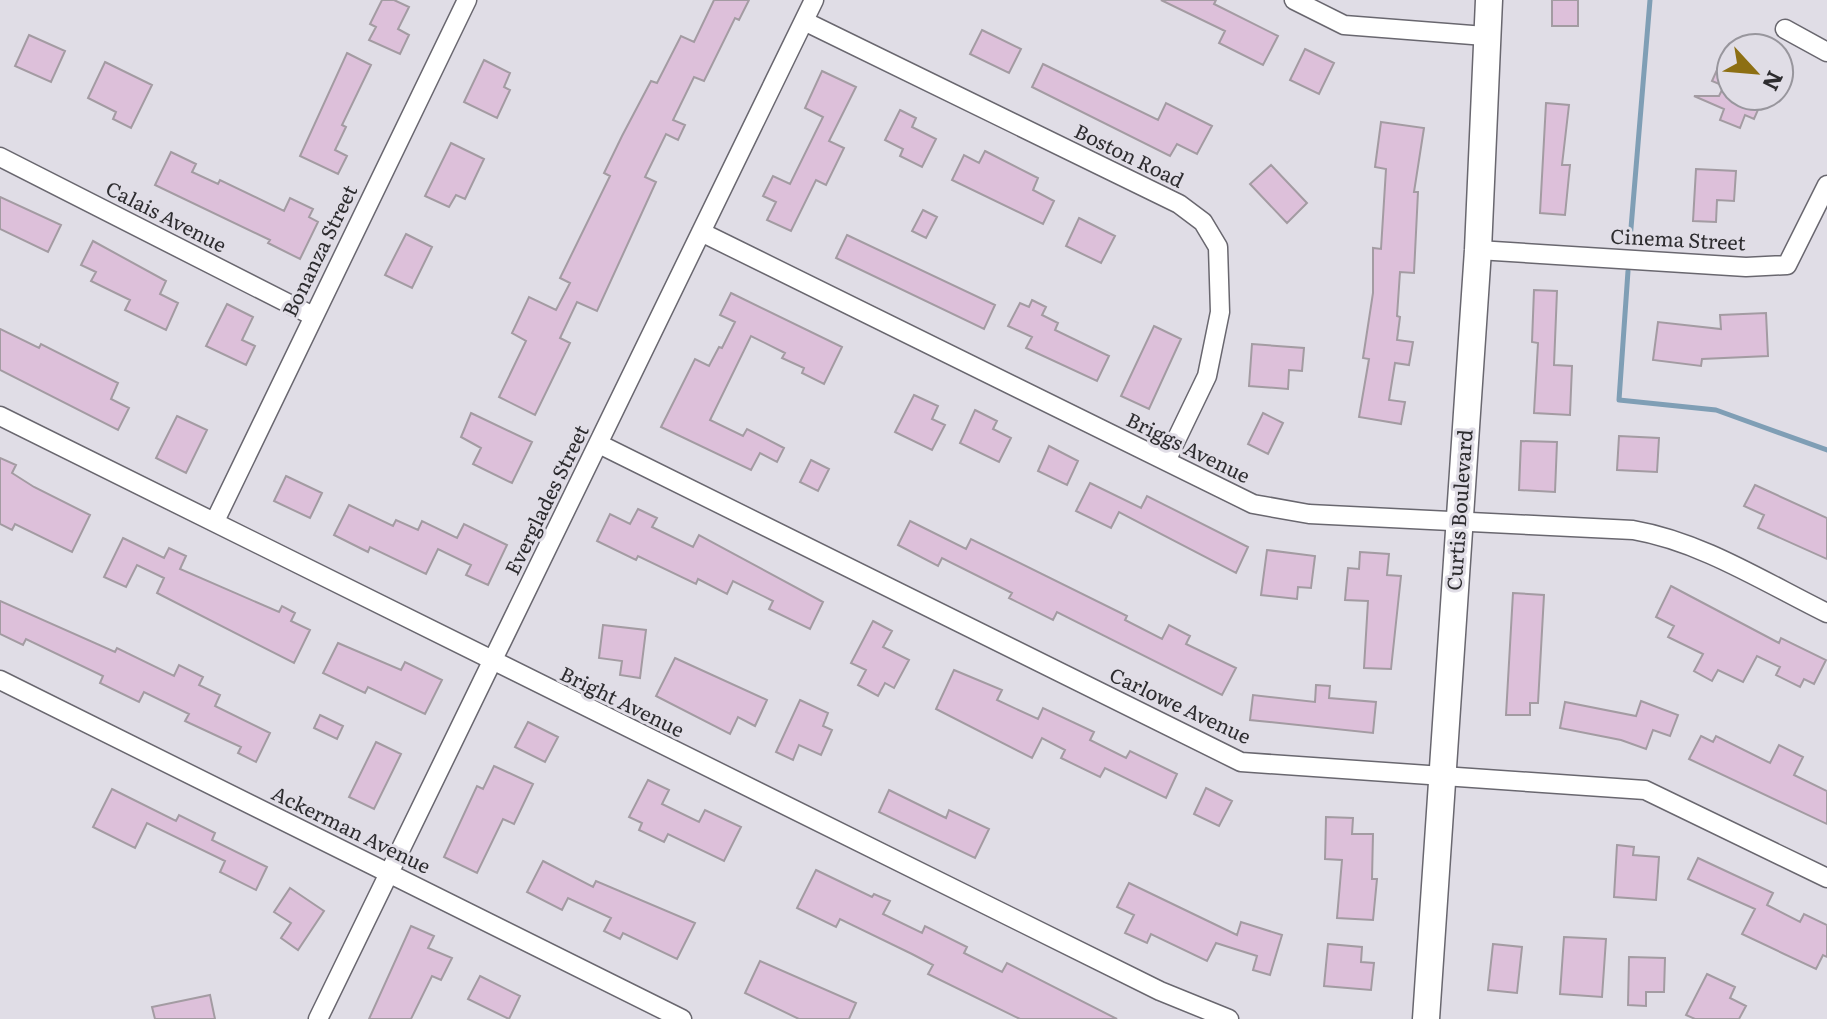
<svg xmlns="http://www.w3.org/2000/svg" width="1827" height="1019" font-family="Literata,serif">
<rect width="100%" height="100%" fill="#e0dde6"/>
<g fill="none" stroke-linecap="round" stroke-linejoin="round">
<path stroke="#7f9eb5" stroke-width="5" d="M1630 240 1650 0
M1628 271 1619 400 1716 410 1827 450"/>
</g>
<path fill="#ddc0da" stroke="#a39ba2" stroke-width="2" d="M382 0H394L409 7 398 29 409 35 400 54 369 40 376 27 370 24Z
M714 0H749L739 20 735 18 704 81 694 77 673 120 685 125 678 140 666 134 645 177 656 182 597 311 577 302 560 338 570 343 535 415 499 397 526 341 512 333 529 297 556 310 570 283 560 278 610 176 604 173 622 136 651 81 657 83 681 36 694 42Z
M1161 0H1216L1214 4 1278 36 1263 65 1219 43 1225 31Z
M1552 0H1578V26H1552Z
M982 30 1021 49 1009 73 970 54Z
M29 35 65 51 51 82 15 66Z
M1305 49 1334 63 1319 94 1290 80Z
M347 53 371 65 342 125 346 127 335 150 347 156 338 174 300 156Z
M484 60 510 73 504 87 510 90 497 118 464 102Z
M1721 61 1731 65V96H1764L1754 119 1745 115 1740 128 1720 120 1724 109 1694 96H1719L1724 86 1712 81Z
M105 62 152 85 131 128 113 119 116 112 88 98Z
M1043 64 1158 120 1166 103 1212 126 1197 154 1177 144 1170 156 1032 87Z
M822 71 856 87 829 141 844 148 826 185 816 180 791 231 767 220 776 202 763 196 773 176 790 184 823 117 805 108Z
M1546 103 1569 105 1562 165H1570L1565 215 1540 213Z
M900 110 916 118 912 127 936 139 922 167 900 156 903 149 885 140Z
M1381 122 1424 128 1414 192H1418L1414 273 1400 272 1397 316 1400 317 1397 340 1413 342 1409 365 1395 363 1389 400 1405 402 1401 424 1359 417 1369 359 1363 358 1373 293V248L1381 249 1386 169 1375 167Z
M451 143 484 159 465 199 456 195 449 207 425 196Z
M985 151 1038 178 1033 190 1054 201 1043 224 952 180 964 155 979 163Z
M171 152 196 164 192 172 218 184 220 180 284 211 290 198 313 209 309 217 318 222 300 259 268 243 270 240 155 185Z
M1271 165 1307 203 1287 223 1250 184Z
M1696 169 1736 171 1734 201 1717 200 1716 222 1693 221Z
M0 197 61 225 48 252 0 229Z
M923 210 937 217 926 238 912 231Z
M1079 218 1115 236 1101 263 1066 246Z
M406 234 432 247 412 288 385 275Z
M847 235 995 305 984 329 836 258Z
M93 241 166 281 160 294 178 303 166 330 125 310 130 300 91 281 96 272 81 265Z
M1534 290 1557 291 1554 365 1572 366 1570 415 1534 413 1538 343 1532 342Z
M731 293 842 347 824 384 802 373 804 368 782 358 785 353 751 336 710 420 743 436 747 429 784 448 777 462 760 453 751 470 661 427 695 359 709 366 719 347 722 348 735 322 720 315Z
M1032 300 1046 307 1042 315 1058 323 1055 330 1109 356 1097 381 1026 348 1032 337 1008 326 1020 303 1029 307Z
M227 304 253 317 242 340 255 346 246 365 206 346Z
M1766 313 1768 356 1702 359 1701 366 1653 360 1658 322 1721 329 1720 315Z
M1154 326 1181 339 1149 409 1121 396Z
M0 329 39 348 41 344 118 383 111 399 129 408 118 430 0 370Z
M1252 344 1304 348 1302 371 1289 370 1288 389 1249 386Z
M914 395 938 406 932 419 945 425 932 450 895 432Z
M975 410 997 421 993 429 1011 438 999 462 960 443Z
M471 413 532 442 512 483 473 464 481 448 461 437Z
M1263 413 1283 423 1268 454 1248 444Z
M177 416 207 430 186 473 156 458Z
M1619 436 1659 438 1657 472 1617 470Z
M1521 441 1557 442 1555 492 1519 490Z
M1049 446 1078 461 1067 485 1038 471Z
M0 458 16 465 12 473 34 487 90 515 72 552 15 524 12 530 0 524Z
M811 460 829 469 818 491 800 482Z
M286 476 322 493 310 518 274 501Z
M1090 483 1141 508 1147 496 1248 547 1236 573 1119 512 1111 528 1076 511Z
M1755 485 1827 518V559L1758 528 1764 515 1744 506Z
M349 505 393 526 396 520 418 530 422 521 457 538 464 524 507 545 488 585 466 575 471 565 438 549 426 574 370 547 368 552 334 535Z
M638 509 657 518 652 527 693 547 699 535 823 602 810 629 769 609 773 601 733 581 727 594 698 579 696 584 638 556 636 560 597 541 610 514 630 524Z
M910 521 966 549 971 539 1127 616 1125 620 1162 639 1169 625 1190 636 1186 644 1236 668 1222 695 1057 612 1053 620 1009 598 1012 593 942 558 938 566 898 545Z
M123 538 164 558 169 548 186 556 180 569 279 612 282 606 295 613 291 621 310 630 294 663 157 593 164 578 137 565 126 587 104 577Z
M1267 550 1315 556 1311 588 1298 587 1297 599 1261 595Z
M1360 552 1389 554 1387 575 1401 576 1391 669 1364 668 1368 601 1345 600 1348 568 1359 569Z
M1671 586 1779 643 1781 638 1826 660 1814 684 1804 679 1800 687 1776 675 1780 667 1757 656 1743 682 1718 670 1712 681 1694 671 1703 654 1668 637 1674 626 1656 617Z
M1513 593 1544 595 1538 703H1530V715H1506Z
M0 601 115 652 117 648 174 676 179 665 203 677 199 685 220 695 215 706 270 733 256 762 238 753 241 747 185 721 189 714 144 692 139 702 100 683 103 676 26 639 23 645 0 634Z
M873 621 892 631 883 647 909 660 894 688 885 683 878 696 858 685 866 670 851 663Z
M603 625 646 630 640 678 620 675 622 661 599 658Z
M338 643 401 670 405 662 442 680 425 714 368 687 365 693 323 673Z
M675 658 767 700 755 726 738 717 730 734 656 696Z
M954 670 1002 690 997 700 1038 719 1043 708 1094 732 1090 740 1126 758 1130 751 1177 774 1166 798 1105 768 1100 777 1061 758 1065 750 1042 738 1032 758 936 709Z
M1316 685 1330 686 1329 698 1376 702 1373 733 1250 720 1253 695 1315 702Z
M800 700 828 713 823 726 832 730 821 755 799 745 793 760 776 752Z
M1641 701 1678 715 1670 736 1653 730 1646 749 1621 740 1560 728 1565 702 1636 716Z
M320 715 343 726 337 739 314 728Z
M528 722 558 737 545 762 515 747Z
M1701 736 1713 742 1716 736 1770 763 1779 745 1803 757 1794 775 1827 791V824L1689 759Z
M376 742 401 754 374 809 349 797Z
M494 766 533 784 514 824 503 819 477 873 444 857 477 786 483 789Z
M648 780 669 790 662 804 699 822 705 810 741 827 724 861 668 834 664 842 639 830 642 823 629 817Z
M1206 788 1232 801 1219 826 1194 814Z
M112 789 176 821 179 815 215 833 212 840 267 867 256 890 220 872 225 861 147 823 135 848 93 827Z
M889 790 946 818 949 810 989 829 975 858 879 812Z
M1326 817 1353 818 1352 834H1373L1372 879H1377L1373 920 1337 918 1342 860 1325 859Z
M1617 845 1634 847 1633 855 1659 857 1656 900 1614 897Z
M1698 858 1773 893 1767 905 1800 922 1804 914 1827 925V957L1823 955 1816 969 1742 934 1755 909 1688 879Z
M543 861 593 887 596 881 695 923 677 959 623 933 620 939 604 931 611 918 568 898 562 910 527 892Z
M816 870 872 897 874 894 890 901 883 914 922 933 925 926 967 947 964 953 1002 972 1007 963 1117 1019H1020L928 974 933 965 912 954 840 919 836 927 797 908Z
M1129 883 1237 935 1241 922 1282 935 1270 975 1253 970 1257 956 1216 943 1207 961 1151 934 1147 943 1125 933 1134 915 1117 907Z
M290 888 324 911 298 950 281 938 291 923 274 912Z
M411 926 434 936 428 948 452 958 441 980 432 976 411 1019H369Z
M1564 937 1606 939 1602 997 1560 994Z
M1328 944 1362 947 1361 962 1374 963 1371 990 1324 986Z
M1493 944 1522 947 1517 993 1488 990Z
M1629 957 1665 958 1664 992H1646V1006L1628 1005Z
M760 961 856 1003 849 1019H799L745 993Z
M1707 974 1735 987 1730 998 1746 1006 1739 1019H1695L1686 1015Z
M480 976 520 996 509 1019 468 999Z
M210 995 215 1019H155L152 1007Z"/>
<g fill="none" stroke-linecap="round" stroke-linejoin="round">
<g stroke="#69676f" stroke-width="21">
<path id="street" d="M1294 0 1344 25 1485 36
M804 21 1179 204 1203 222 1218 247 1220 312 1207 376 1166 461
M1785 29 1827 52
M0 157 313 316
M701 232 1253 504 1309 514 1633 530C1702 542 1764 582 1827 613
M1478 250 1746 267 1787 265 1827 185
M0 416 1160 991 1229 1019
M599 444 1241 762 1645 790 1827 878
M215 521 467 0
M0 680 682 1019
M318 1019 814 0"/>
</g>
<g stroke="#69676f" stroke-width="29">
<path id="secondary" d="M1426 1019 1478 250 1489 0"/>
</g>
<use href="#street" stroke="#fff" stroke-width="18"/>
<use href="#secondary" stroke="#fff" stroke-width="26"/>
</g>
<g text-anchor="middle" stroke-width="6" stroke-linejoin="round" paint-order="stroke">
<g font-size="20" fill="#2d2c2f" stroke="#e0dde6">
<text transform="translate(1129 156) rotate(26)" y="7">Boston Road</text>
<text transform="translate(166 217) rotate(27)" y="7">Calais Avenue</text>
<text transform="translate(1678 240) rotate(3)" y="7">Cinema Street</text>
<text transform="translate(320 251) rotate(-64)" y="7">Bonanza Street</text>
<text transform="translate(1188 448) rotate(26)" y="7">Briggs Avenue</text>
<text transform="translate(547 500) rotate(-64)" y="7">Everglades Street</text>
<text transform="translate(1460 510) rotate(-86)" y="7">Curtis Boulevard</text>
<text transform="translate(622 702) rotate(26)" y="7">Bright Avenue</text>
<text transform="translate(1180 706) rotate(25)" y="7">Carlowe Avenue</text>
<text transform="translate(351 830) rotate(26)" y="7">Ackerman Avenue</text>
</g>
</g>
<g transform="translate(1755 72) rotate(116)"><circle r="38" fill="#e0dde6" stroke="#98969d" stroke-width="2"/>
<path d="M0-6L14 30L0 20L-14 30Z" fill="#8d6f13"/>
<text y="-12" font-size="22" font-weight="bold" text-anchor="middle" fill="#2d2c2f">N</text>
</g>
</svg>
